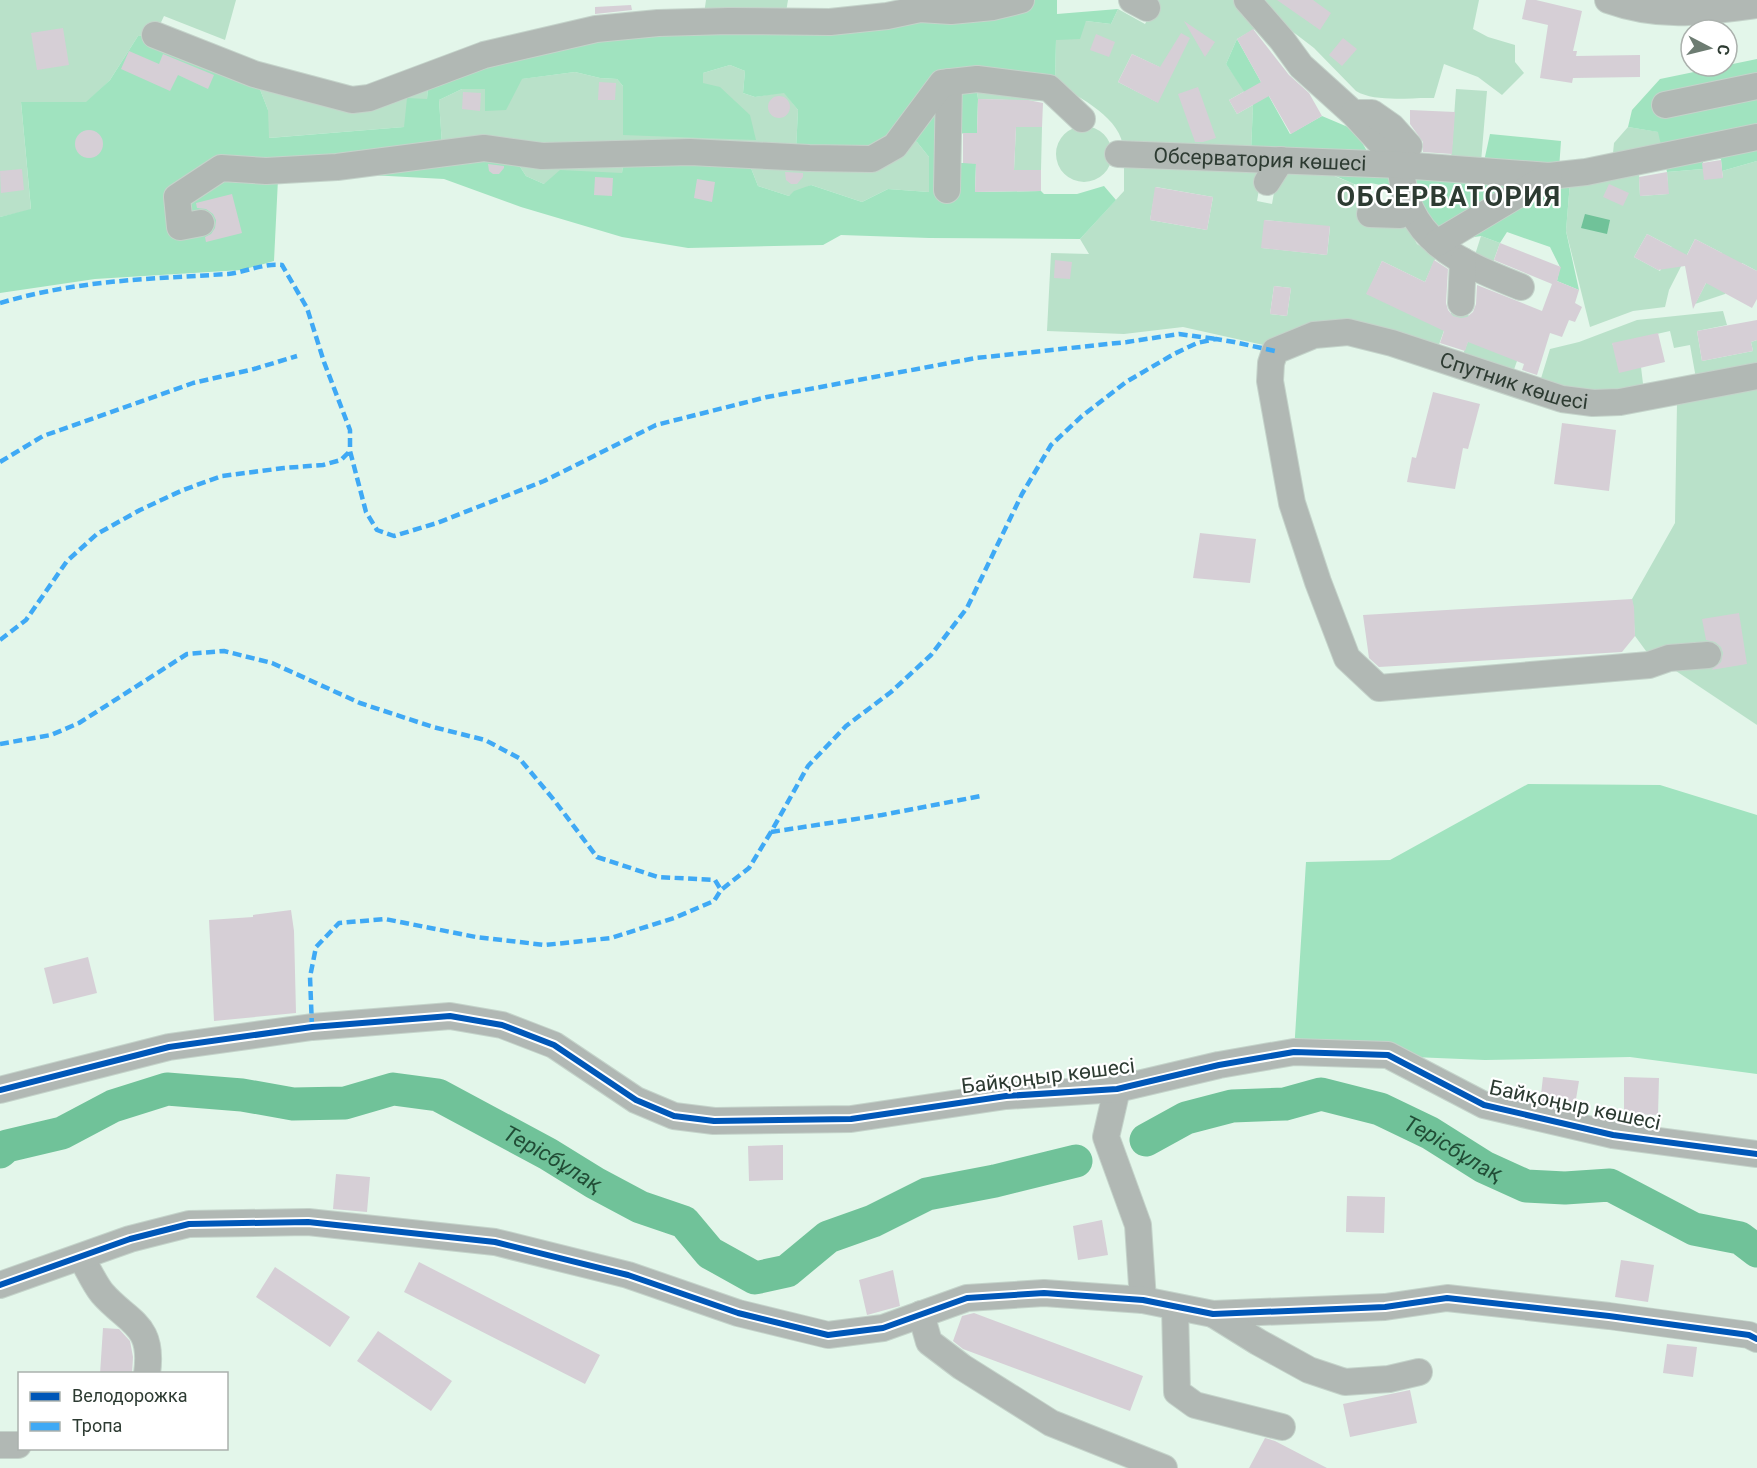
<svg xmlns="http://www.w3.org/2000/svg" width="1757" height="1468" font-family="Roboto,sans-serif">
<rect width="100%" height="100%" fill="#e3f6ea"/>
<path fill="#b9e1c9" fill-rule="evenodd" d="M0 0H236L225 40 164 16 155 35 138 36 110 80 86 103 21 102 31 210 0 217Z
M706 0H788L785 18 704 14Z
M1149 0H1235L1260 26 1237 39 1226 64 1245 91 1229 100 1237 114 1253 105 1251 152 1123 150C1123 118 1079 98 1055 82L1056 40 1086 21 1111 24 1118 9 1145 24 1156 4ZM1132 54 1172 73 1157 102 1118 82Z
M1256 0H1479L1473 29 1488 37 1515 45V62L1524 73 1502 95 1478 77 1444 64 1434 98C1411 97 1376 103 1356 91L1314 48 1271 15Z
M730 65 745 71 743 93 755 97 784 92 798 110 796 150 624 157 622 173 544 184 526 176 513 156 442 145 439 100 462 89H485L521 79 575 72 600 78 617 79 623 86 624 135 703 83V73Z
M254 74 339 96 429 76 427 99 404 127 268 138V110Z
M976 85 1041 89 1043 101 978 99Z
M1456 89 1487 91 1481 162 1451 160Z
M1056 154a28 28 0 1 1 56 0a28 28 0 1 1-56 0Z
M1016 127H1042L1041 170H1014Z
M1628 127 1659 132 1662 149 1612 163 1614 143Z
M895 133 917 142 929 157V192L888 189 862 202 811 185 789 196 758 186 747 158Z
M1757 161V271L1742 263 1725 294 1695 304 1722 253 1695 239 1669 290 1665 307 1633 311 1590 327 1566 231 1570 182 1639 174 1640 196 1668 194 1667 172 1703 169 1723 177 1722 171ZM1647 234 1672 247 1660 271 1634 257Z
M1124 162 1227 166 1256 173 1260 184 1257 201 1272 204 1275 187 1283 175C1317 168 1323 171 1354 184L1351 202 1366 204 1405 222 1417 244 1436 257 1425 282 1382 261 1367 294 1447 321 1453 309 1487 323 1517 361 1511 378 1460 362 1468 341 1447 322 1436 353 1392 336 1268 346 1183 327 1124 334 1047 331 1051 253 1089 254 1080 239 1124 191ZM1156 187 1213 197 1207 230 1150 220ZM1265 220 1330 227 1327 255 1262 248ZM1274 286 1291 288 1287 316 1270 314Z
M1481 236 1500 243 1492 265 1474 258Z
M1723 311 1727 325 1697 331 1702 361 1753 351 1751 342 1757 340V373L1697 384 1690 345 1674 348 1670 331 1612 344 1641 367 1644 392 1620 397 1539 385 1550 349 1579 342 1637 320Z
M1757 385V725L1646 651 1635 636 1632 599 1675 523 1677 403Z"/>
<path fill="#a0e3bf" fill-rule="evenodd" d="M902 0H1057V14L1118 9 1111 24 1086 21 1080 39 1056 40 1055 82 976 85 978 99 977 134 951 133V163H976L975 192 1041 191 1044 194H1077L1104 186 1116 200 1080 239 929 238 841 235 823 245 688 248 622 237 521 207 444 179 370 175 278 179 274 261 242 270 95 279 0 293V217L31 209 21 102H86L110 80 138 36 155 35 254 74 268 110 269 138 404 127 407 98 427 99 429 76 596 29 830 22ZM730 65 745 71 743 93 755 97 784 93 798 110 796 150 894 158 896 133 917 142 929 157V192L888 189 862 202 811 185 794 191 789 196 758 186 747 158 624 157 622 173 560 170 544 184 526 176 513 156 442 145 439 100 462 89H485V111L506 110 522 79 575 72 600 78 617 79 623 86V135L756 140 750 115 720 87 703 83V73Z
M1237 39 1290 134 1322 116 1355 130 1372 160 1251 152 1253 105 1226 64Z
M1757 59V161L1722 171 1721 159 1703 160V169L1667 172 1658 132 1628 127 1632 110 1660 79Z
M1490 134 1561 141 1559 169 1483 166Z
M1309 165 1390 171V187L1371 183 1365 186 1354 184 1331 174 1310 170 1283 175 1284 170Z
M1407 169 1570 182 1566 231 1579 290 1557 281 1560 267 1550 247 1507 232 1500 243 1481 236 1437 243Z
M1528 784 1660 785 1757 815V1074L1630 1057 1485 1060 1294 1052 1306 862 1390 860Z"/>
<path fill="#70c299" d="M1585 214 1610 220 1607 234 1581 228Z"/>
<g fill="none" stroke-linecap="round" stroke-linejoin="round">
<g stroke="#70c299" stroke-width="33">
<path id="s1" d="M1146 1140 1186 1118 1232 1106 1285 1104 1321 1094 1380 1109 1430 1133 1484 1167 1526 1186 1565 1188 1610 1185 1694 1229 1740 1238 1757 1251"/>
<path id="s2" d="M0 1152 7 1146 62 1133 113 1106 167 1089 242 1095 293 1104 345 1103 393 1089 438 1095 548 1154 595 1183 640 1207 684 1222 710 1253 755 1278 787 1271 828 1237 873 1221 927 1194 995 1181 1076 1161"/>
</g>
</g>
<path fill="#d6cfd6" d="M1277 0H1313L1331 13 1320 30Z
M1526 0H1536L1582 11 1573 51H1577L1576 56 1640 55V77L1573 78 1572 83 1540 78 1548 25 1522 19Z
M631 5 632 10 595 14V7Z
M1184 21 1215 42 1205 57Z
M63 28 69 65 37 70 31 33Z
M1253 29 1289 75 1309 93 1322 116 1291 134 1269 96 1237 114 1229 100 1261 82 1237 39Z
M1181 33 1190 38 1158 103 1118 82 1132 54 1160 67Z
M1096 34 1115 42 1109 57 1090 50Z
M1343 38 1357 49 1342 66 1329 55Z
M129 51 159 64 163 54 214 75 208 89 178 75 170 91 121 69Z
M599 82 616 83 615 100H598Z
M1198 87 1216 138 1203 142H1195L1178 94Z
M463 92 481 93 480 111 462 109Z
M768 107a11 11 0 1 1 22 0a11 11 0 1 1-22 0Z
M978 99 1028 100 1043 103 1042 127H1016L1014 170H1041V191L975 192 976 164 963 163V133H977Z
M1410 110 1455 112 1452 154 1423 152V142L1410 124Z
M75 144a14 14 0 1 1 28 0a14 14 0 1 1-28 0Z
M1721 160 1723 178 1704 180 1702 163Z
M488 164 504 166V168L499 174H493L489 171Z
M22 169 24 190 1 193 0 171Z
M785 172 803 173V177L797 184H791L786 180Z
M1667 172 1669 194 1640 196 1639 177Z
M595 177 613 178 612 196 594 195Z
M697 179 715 182 712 202 694 198Z
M1609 184 1629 193 1623 206 1603 197Z
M1155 187 1213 197 1207 230 1150 220Z
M232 194 242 233 206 242 205 237 211 234 215 228 216 220 213 214 206 209 197 208 196 203Z
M1264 220 1330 226 1327 255 1261 248Z
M1647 234 1687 255 1695 239 1757 271V299L1752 308 1706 283 1693 309 1685 266 1658 270 1634 257Z
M1500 243 1561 267 1557 281 1579 290 1575 303 1582 307 1575 322 1569 320 1562 337 1550 333 1537 375 1522 370 1524 364 1468 342 1465 351 1440 343 1444 331 1366 294 1382 261 1425 282 1434 260 1448 269 1446 303 1448 310 1453 316 1461 318 1467 317 1473 312 1476 304 1477 285 1542 311 1552 284 1494 260Z
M1055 260 1072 262 1070 279 1054 278Z
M1274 286 1291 288 1287 316 1270 314Z
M1757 320V340L1751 342 1753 351 1702 361 1697 331Z
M1658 333 1665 362 1619 373 1612 343Z
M1433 392 1480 404 1468 449 1463 448 1455 489 1407 482 1412 457 1416 458Z
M1562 423 1616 430 1609 491 1554 484Z
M1200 533 1256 539 1250 583 1193 578Z
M1632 599 1634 607 1635 636 1622 652 1379 667 1369 658 1363 615Z
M1739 613 1747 664 1711 670 1721 662 1723 653 1721 647 1715 642 1706 640 1702 619Z
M291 910 294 931 296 1013 214 1021 209 920 253 917V915Z
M88 957 97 993 53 1004 44 968Z
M1543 1077 1579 1081 1574 1111 1540 1103Z
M1624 1077 1659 1078 1658 1115 1624 1114Z
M783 1145V1180L749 1181 748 1146Z
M336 1174 370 1177 367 1212 333 1209Z
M1347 1196 1385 1197 1384 1233 1346 1232Z
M1102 1220 1108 1255 1078 1260 1073 1226Z
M1621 1260 1654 1265 1648 1302 1615 1297Z
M419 1262 600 1355 585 1384 404 1292Z
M275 1267 350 1317 330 1347 256 1297Z
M893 1270 900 1306 867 1315 859 1280Z
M974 1313 1143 1376 1130 1411 963 1349 953 1341 962 1316Z
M103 1328 119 1329 130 1341 133 1357 132 1374H100Z
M378 1331 452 1381 431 1411 357 1361Z
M1667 1344 1697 1347 1693 1377 1663 1373Z
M1410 1390 1417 1423 1350 1437 1343 1404Z
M1265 1438 1275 1441 1327 1468H1249Z"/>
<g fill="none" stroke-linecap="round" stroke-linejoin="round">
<g stroke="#c4d3ca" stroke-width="28">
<g id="minor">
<path d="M1132 0 1147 8"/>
<path d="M1247 0 1282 40 1301 66 1353 113 1401 165C1403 240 1461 263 1521 287"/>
<path d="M1608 0C1661 19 1703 12 1757 5"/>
<path d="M155 35 254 74 352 100 369 98 484 55 596 29 658 23 729 21 830 22 887 16 920 9 951 11 993 7 1021 0"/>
<path d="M1665 105 1757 86"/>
<path d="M1354 113H1372L1392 127 1409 146"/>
<path id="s3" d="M1118 154 1401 165 1549 176 1586 172 1757 137"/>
<path d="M1267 182 1281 160"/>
<path d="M947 190 949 82"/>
<path d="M1370 214 1400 215 1409 209"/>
<path d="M201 223 180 227 177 197 221 168 266 171 337 167 484 148 542 156 690 152 809 158 872 159 895 146 942 83 977 79 1049 88 1082 119"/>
<path d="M1437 243 1549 176"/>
<path d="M1461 303 1463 261"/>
<path id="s4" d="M1708 655 1669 658 1649 665 1379 688 1347 658 1318 582 1292 503 1270 381 1271 363 1275 351 1314 335 1348 332 1392 343 1562 399 1593 403 1620 402 1757 376"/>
<path d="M1117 1089 1106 1137 1138 1225 1143 1300"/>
<path d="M0 1090 169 1047 312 1027 450 1016 502 1025 554 1045 636 1100 674 1116 714 1121 851 1119 1006 1096 1117 1089 1219 1065 1294 1052 1388 1055 1484 1105 1613 1135 1757 1154"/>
<path d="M81 1257C88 1269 94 1283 102 1293 129 1324 154 1323 147 1374"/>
<path d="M0 1285 130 1239 189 1224 308 1222 495 1242 628 1275 738 1313 828 1335 883 1328 967 1298 1044 1293 1143 1300 1213 1314 1385 1307 1447 1298 1609 1316 1749 1335 1757 1339"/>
<path d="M1175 1307 1177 1392 1195 1405 1282 1427"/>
<path d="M921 1314 929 1342 962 1367 1051 1423 1164 1468"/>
<path d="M1213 1314 1258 1342 1309 1370 1345 1382 1389 1379 1419 1372"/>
<path d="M0 1445H18"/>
</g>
</g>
<use href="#minor" stroke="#b1b8b4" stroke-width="26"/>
<path stroke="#3fa9f5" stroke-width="4.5" stroke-dasharray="9 4.5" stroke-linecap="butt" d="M0 303C78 280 148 279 228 274 246 272 264 263 282 265L307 308 324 362 350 430V451L366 512 377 530 394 536 437 523 544 481 656 425 767 397 976 358 1127 342 1179 334 1216 339
M0 462 43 436 128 406 193 383 254 369 297 356
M0 640 26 620 67 561 97 534 140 510 183 490 222 476 284 468 323 465 341 460 350 451
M0 744 51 735 79 723 187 654 224 651 272 663 360 703 433 727 485 740 519 758 554 800 597 857 658 877 715 880 721 890
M771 832 882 815 981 796
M312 1027 310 977 316 947 339 923 385 919 476 937 545 945 611 938 674 918 714 901 721 890 749 868 771 832 808 766 846 726 891 692 931 655 967 608 1022 494 1051 445 1082 416 1126 382 1174 354 1197 343 1216 339 1234 342 1275 351"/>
<g stroke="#fff" stroke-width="10">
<path id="cycleway" d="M0 1090 169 1047 312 1027 450 1016 502 1025 554 1045 636 1100 674 1116 714 1121 851 1119 1006 1096 1117 1089 1219 1065 1294 1052 1388 1055 1484 1105 1613 1135 1757 1154
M0 1285 130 1239 189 1224 308 1222 495 1242 628 1275 738 1313 828 1335 883 1328 967 1298 1044 1293 1143 1300 1213 1314 1385 1307 1447 1298 1609 1316 1749 1335 1757 1339"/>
</g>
<use href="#cycleway" stroke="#0057b8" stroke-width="6"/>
</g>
<g text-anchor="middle" stroke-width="4.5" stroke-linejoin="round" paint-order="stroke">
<g font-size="21" fill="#2d3b32" stroke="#fff">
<text dy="7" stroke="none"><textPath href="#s3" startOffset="142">Обсерватория көшесі</textPath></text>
<text dy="7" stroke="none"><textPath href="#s4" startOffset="944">Спутник көшесі</textPath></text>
<text transform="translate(1048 1076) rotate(-7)" y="7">Байқоңыр көшесі</text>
<text transform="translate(1575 1105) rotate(12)" y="7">Байқоңыр көшесі</text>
</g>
<g font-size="22" font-style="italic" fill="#214d36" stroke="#fff">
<text dy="8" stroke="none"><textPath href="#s1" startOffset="328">Терісбұлақ</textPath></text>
<text dy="8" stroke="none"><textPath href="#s2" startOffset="586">Терісбұлақ</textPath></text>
</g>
<g font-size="27" font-weight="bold" letter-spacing="1.5" fill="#2d3b32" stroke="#fff">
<text x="1449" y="206">ОБСЕРВАТОРИЯ</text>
</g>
</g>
<rect x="18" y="1372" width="210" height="78" fill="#ffffff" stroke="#abb1ad" stroke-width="1.5"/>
<rect x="30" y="1392" width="30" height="9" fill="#0057b8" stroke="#abb1ad" stroke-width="1.5"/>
<text x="72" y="1402" font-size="18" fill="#2d3b32">Велодорожка</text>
<rect x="30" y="1422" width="30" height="9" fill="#3fa9f5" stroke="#abb1ad" stroke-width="1.5"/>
<text x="72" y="1432" font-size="18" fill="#2d3b32">Тропа</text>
<g transform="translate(1709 48) rotate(97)"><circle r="28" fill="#ffffff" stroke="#abb1ad" stroke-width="1.5"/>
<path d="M0-4.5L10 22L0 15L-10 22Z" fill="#6d7c72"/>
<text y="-9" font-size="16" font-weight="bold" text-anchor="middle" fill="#2d3b32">С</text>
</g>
</svg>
